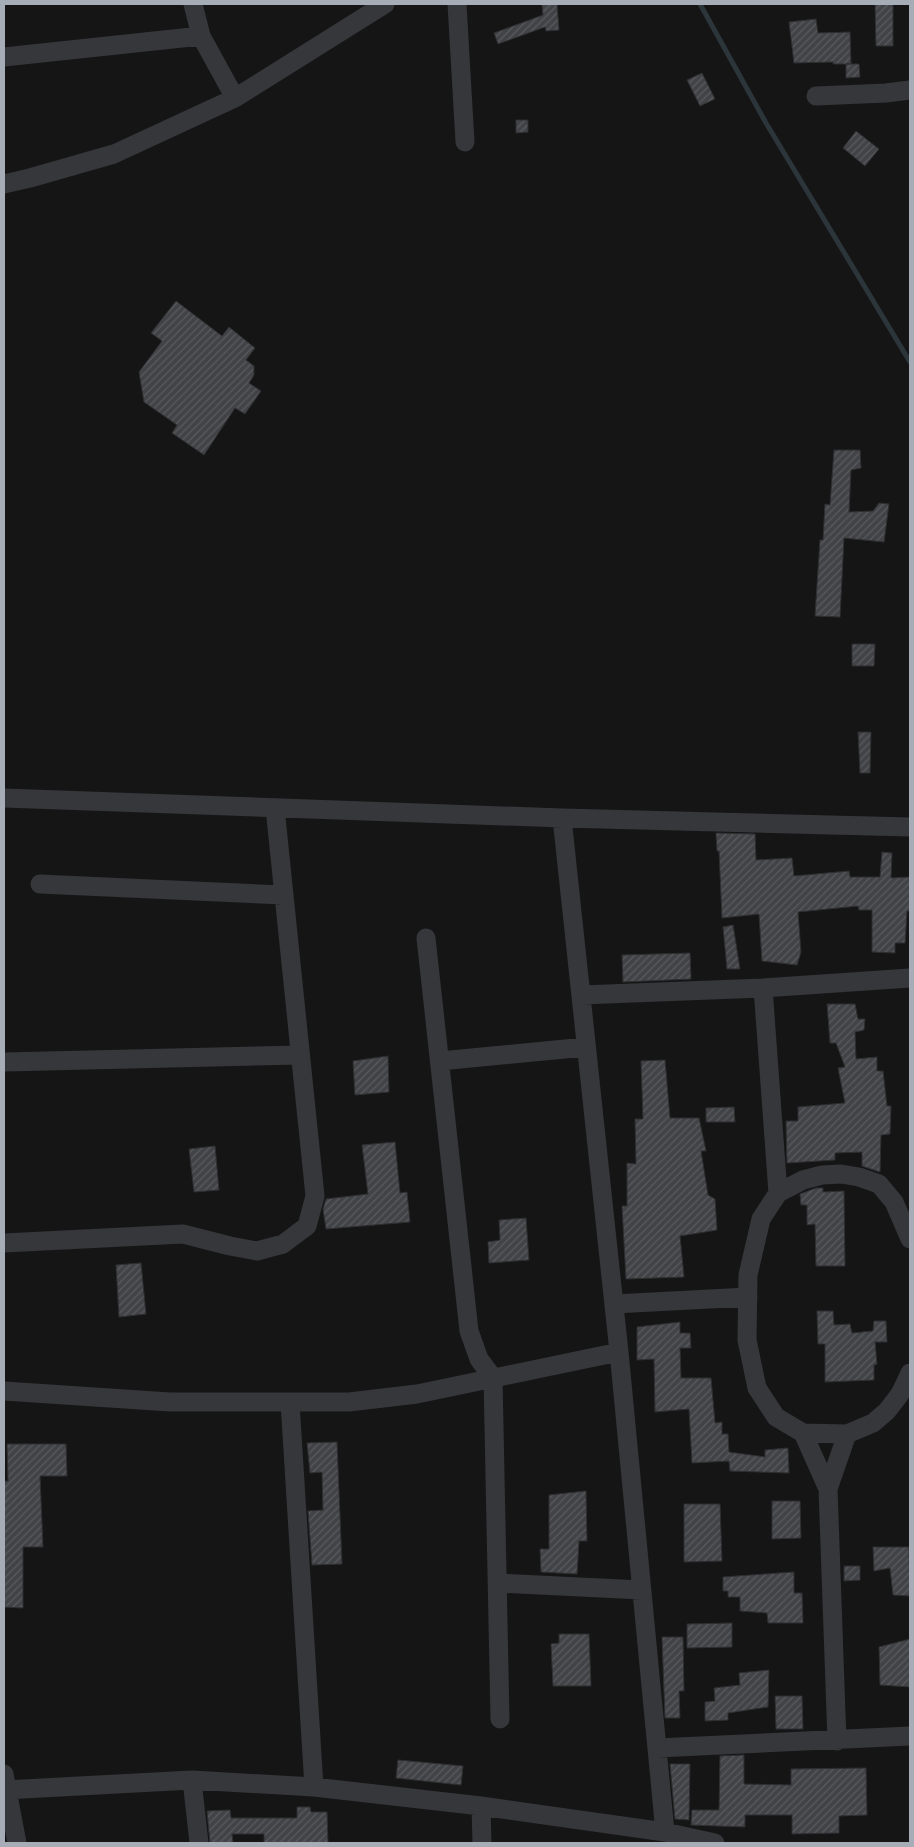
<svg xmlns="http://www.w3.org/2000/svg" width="914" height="1847" font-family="Raleway,sans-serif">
<defs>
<pattern id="building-hatch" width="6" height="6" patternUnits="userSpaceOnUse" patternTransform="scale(1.25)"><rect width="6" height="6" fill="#414346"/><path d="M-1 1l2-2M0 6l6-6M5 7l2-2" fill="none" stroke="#5a5b5e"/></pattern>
</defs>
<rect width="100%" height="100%" fill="#151516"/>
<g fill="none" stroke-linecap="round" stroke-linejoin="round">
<path stroke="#2b353a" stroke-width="5" d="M700 4 766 123 910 362"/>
</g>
<path fill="url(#building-hatch)" stroke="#2f2f32" d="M542 4H557L559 30 546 31 545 27 498 44 494 33 543 15Z
M875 4H893V46H876Z
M816 19 818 33 850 32 851 64H833V62L794 63 789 22Z
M846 64H859L860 77 846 78Z
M702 73 715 99 700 106 687 80Z
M516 120H528V132L516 133Z
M856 131 879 149 865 166 843 148Z
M176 301 222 336 229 327 255 348 246 360 254 366V375L249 383 261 391 245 414 235 408 204 455 172 433 177 425 144 402 139 372 162 341 151 333Z
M834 450H860L861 468 851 470 849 512 873 511 879 503 889 504 884 542 844 538 840 617 815 616 820 540H823L825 504 830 505Z
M852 644H875L874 666H852Z
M858 732H871L870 773H860Z
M716 833 755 834 756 860 792 858 794 876 849 871 850 877H880L882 852 892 853 891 878 910 877V911H907L905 943H895V953L872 952V910H859L858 906 798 912 801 952 797 965 762 961 759 914 722 918 719 851H717Z
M733 925 740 969H727L723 927Z
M690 953 691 979 623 982 622 955Z
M827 1004H855L858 1019H865L864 1030 855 1032 856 1059 877 1057V1071H883L887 1106H891L890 1134 881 1135 880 1172 862 1166V1152L835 1153V1160L787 1163 786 1121H798V1107L845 1103 838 1068 845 1067 836 1043H830Z
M388 1056 389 1092 355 1095 353 1061Z
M665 1060 670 1118H699L706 1151H701L708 1195 715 1199 717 1230 680 1236 684 1277 626 1279 622 1206H627V1163L636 1164 635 1119H643L641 1061Z
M734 1107 735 1122H706V1108Z
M395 1142 400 1193 407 1192 410 1222 326 1229 323 1209 326 1199 368 1194 362 1145Z
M215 1146 219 1190 194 1192 189 1149Z
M816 1188H823V1192L844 1191 845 1266H816L815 1224 807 1225V1205H801L800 1194Z
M526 1218 529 1260 489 1263 488 1242 500 1240 499 1220Z
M141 1263 146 1314 119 1317 116 1265Z
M817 1311H833L834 1325 850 1324 852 1333 873 1331 874 1321H886L887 1342H875L877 1364 874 1365V1380L825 1382V1344H818Z
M680 1322V1333H690L691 1348H680L681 1378H711L715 1423 722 1422V1434H728L729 1452 765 1457V1450L788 1448 789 1473 730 1471 729 1461 692 1463 689 1409 655 1412 654 1359 637 1360V1327Z
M337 1442 342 1564 312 1565 308 1511 323 1510 322 1472 310 1473 307 1443Z
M7 1444H66L67 1476H40L43 1547H23V1608L4 1607V1481H8Z
M586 1491 587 1541H579L577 1574 541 1572 540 1549H549V1495Z
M772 1501H800L801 1538 772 1539Z
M684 1504H720L722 1561 684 1562Z
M873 1547H909L910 1596 893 1595 890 1568 874 1571Z
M844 1566H860V1580L844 1581Z
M794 1572V1593H802L803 1623H768L767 1613 740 1611V1597H728V1591H723V1577Z
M732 1623V1647L687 1648V1624Z
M559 1634H589L591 1686H553L551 1644 559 1643Z
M662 1637H683L684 1691H679L680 1718H665Z
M910 1639V1687L880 1685 879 1647Z
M769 1670 768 1707 728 1713V1720L705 1721V1702L715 1701 714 1688 740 1685 739 1673Z
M775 1696H802L803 1729H776Z
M744 1755V1784L791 1785V1769L866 1768 867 1815 839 1816V1833L792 1834V1815H745V1827L691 1825 692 1810H719L720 1756Z
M398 1760 463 1766 461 1785 396 1778Z
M670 1764H690L689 1820 675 1819Z
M297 1807H310L311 1812H327L328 1843H264V1834H232L233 1843H210L207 1811 230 1810 231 1818H297Z"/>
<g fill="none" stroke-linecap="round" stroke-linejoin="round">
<path stroke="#36373b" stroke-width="19" d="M193 4 201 36 235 98
M457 4 465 142
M4 57 201 36
M816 96 886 93 910 90
M4 184 30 178 114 154 235 98 385 4
M4 798 562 818 910 827
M562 818 619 1352 665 1832
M40 884 284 895
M426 938 469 1331 479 1359 493 1378 500 1719
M763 988 778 1193
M581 995 763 988 910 978
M440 1061 586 1047
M4 1062 300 1055
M910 1239 894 1202 879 1184 859 1177 841 1174 822 1175 803 1180 778 1193 761 1219 748 1275 747 1340 757 1388 776 1417 803 1433 847 1434 873 1423 887 1411 900 1394 910 1373
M4 1243 183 1234 230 1246 257 1251 283 1244 307 1226 315 1196 275 808
M614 1304 748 1297
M4 1391 170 1402H349L417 1394 619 1352
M290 1402 314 1787
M803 1433 828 1489
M497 1583 642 1590
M837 1741 828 1489 847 1434
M657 1748 910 1736
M4 1774 17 1843
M192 1780 199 1843
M4 1790 192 1780 314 1787 481 1806 665 1832 715 1843
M481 1806 482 1843"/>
</g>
<rect width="914" height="1847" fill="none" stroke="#a7adb7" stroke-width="10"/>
</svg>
